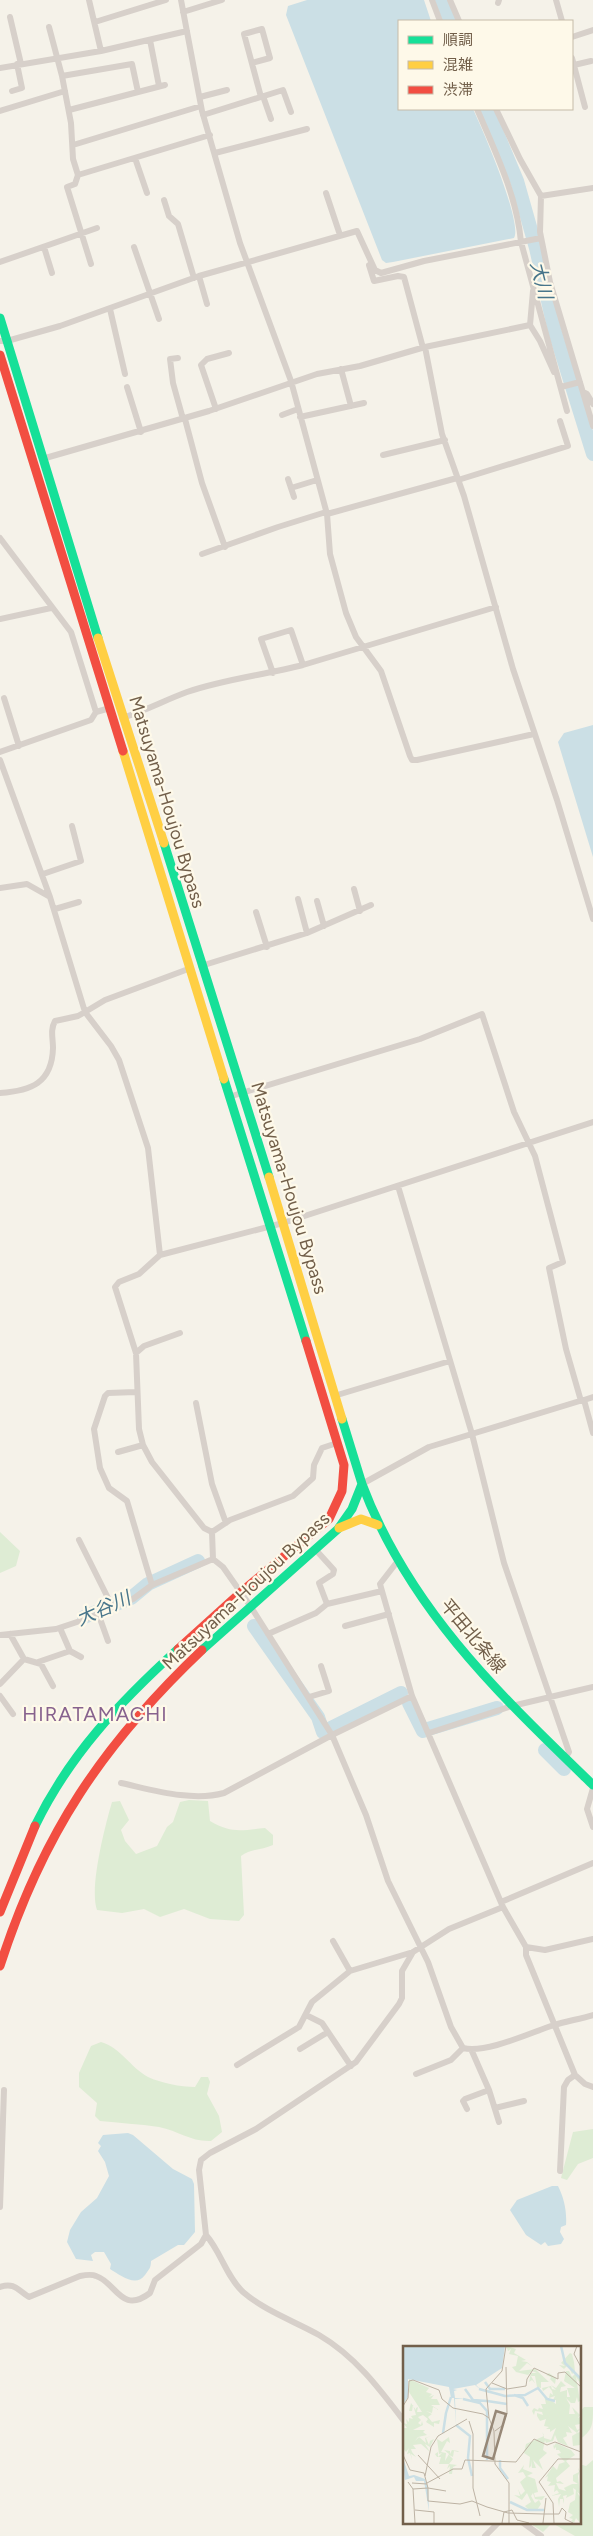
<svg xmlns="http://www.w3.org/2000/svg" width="593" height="2536" font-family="Figtree,'Noto Sans JP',sans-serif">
<rect width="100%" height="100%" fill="#f5f2e9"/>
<path fill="#deecd4" d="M0 1532 20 1551 16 1566 0 1573Z
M189 1800 208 1801 210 1821C232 1834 242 1830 265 1828L273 1835V1845C262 1850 250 1849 241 1856L244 1915 239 1921 210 1919 184 1909 160 1917 144 1909 122 1913 97 1910C89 1888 105 1826 112 1802L120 1801 129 1820 121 1830 125 1841 136 1854 157 1846 167 1827 173 1822 180 1802Z
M101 2042C121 2048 130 2067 148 2077 161 2083 181 2087 195 2087L201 2077H208L210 2082 207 2094 219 2116 222 2132 211 2141C191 2142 179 2131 159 2127 139 2124 119 2123 100 2121L95 2116 97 2103 79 2087V2073L91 2046Z
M593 2129V2158L578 2164 567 2180 561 2178 573 2132Z
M584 2407H593C593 2425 593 2430 579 2440V2413Z
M593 2460V2536H575L552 2523 543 2532 528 2522H579V2464L586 2466Z"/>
<path fill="#cbdfe5" d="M307 0H424L431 21H399V109H473C482 128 523 223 514 238L393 262 386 263 382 260 286 15 288 6Z
M593 725V857L558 742 564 733Z
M128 2133 133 2135 173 2169 192 2179 194 2184 195 2232 184 2245H178L151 2261C151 2268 149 2269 145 2275 136 2288 120 2275 110 2269L111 2264 104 2252H95L91 2255 93 2261 76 2259 67 2242 70 2230 81 2212 97 2198 109 2176 105 2162 98 2151 101 2146 98 2143 103 2135Z
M552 2186H558C564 2198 567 2211 566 2225L561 2227 560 2232 564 2239 561 2244 548 2246 545 2242 541 2245 526 2235 510 2210 517 2200Z"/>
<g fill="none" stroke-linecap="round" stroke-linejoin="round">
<path stroke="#cbdfe5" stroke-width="14" d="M442 0 450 21
M487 109 517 181 536 248 555 332 593 454
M84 1617 131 1598 148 1584 198 1561
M254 1626 318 1717 323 1732
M409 1703 423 1731
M331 1728 401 1693
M428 1729 497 1708
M545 1750 564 1769"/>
<path stroke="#d7d0ca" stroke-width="6" d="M89 0 101 51
M181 0 202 111 240 243 291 381 327 514 330 554 346 613 356 637 381 671 410 756 412 760H417L534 734
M432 0 440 21
M450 0 459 21
M556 0 562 21
M498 3 499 0
M183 12 222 0
M10 17 21 64
M95 22 166 0
M49 27 62 76 71 123 73 159 78 175 75 184 67 187 91 264
M572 37 593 30
M150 40 159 86
M572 58 585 107
M252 63 270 58 262 29 244 34 261 97
M574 65 591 61
M0 68 101 51 187 31
M62 76 132 64 138 92
M12 91 22 88 17 64
M263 96 271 119
M200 97 227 90
M477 109C495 151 517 196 521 242L567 411
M496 109 520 159 541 196 540 232 550 282 593 426
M69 110 165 85
M0 111 65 91
M203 115 283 90 291 112
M73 145 201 106
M215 153 307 129
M135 158 147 193
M78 175 210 135
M326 193 340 235
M541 196 593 188
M164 200 169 216 178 224 194 278
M357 231 375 270 381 273 424 261 541 238
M44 247 52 273
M134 247 159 319
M0 262 97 228
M369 265 374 281 398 276 404 277 423 348
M199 276 207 304
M533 291 530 325 540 341 554 372
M110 309 125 374
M0 341H7L60 326 199 276 357 231
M425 347 442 434 464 496 513 669 557 800 593 919
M178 358 170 359 173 383 183 419
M341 369 351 406
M127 387 141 432
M561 387 580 382
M583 392 587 394 593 404
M216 409 201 365 207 359 229 353
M282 415 298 409
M300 417 364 403
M185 419 202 483 225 547
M383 455 445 440
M42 459 209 411 317 374 360 366 425 347 530 325
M288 479 294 497
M458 480 568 446 560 421
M291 488 317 480
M327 514 457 478
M0 538 71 632 96 712 110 708
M202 554 278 527 326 512
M0 619 51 608
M273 673 261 639 291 630 303 665
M4 698 19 746
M122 718C145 711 165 700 187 692 225 679 264 675 303 665L496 607
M0 752 91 720 96 712
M0 760 50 897
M43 874 81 861 72 826
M0 888 27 884 50 897 85 1012 78 1016 55 1021C50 1030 53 1038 53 1048 52 1083 31 1091 0 1093
M354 889 360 911
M298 899 307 933
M317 901 324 926
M55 909 79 902
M256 912 267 947
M201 966 307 933 371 905
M191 968 105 1000 85 1012 111 1046 119 1060 148 1148 160 1255 139 1274 119 1282 115 1287 136 1353 139 1429 143 1445 152 1462 204 1528 212 1532
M232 1096 420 1039 482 1014 514 1112 535 1156 563 1262 549 1268 566 1349 581 1401
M398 1186 472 1434 504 1563 569 1752 565 1758
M160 1255 283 1223 593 1122
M136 1353 144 1346 180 1333
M136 1392 108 1393 105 1396 94 1429 100 1468 109 1488 127 1501 152 1585
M334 1396 450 1361
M593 1397 584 1400 593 1433
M196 1403 212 1484 226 1523
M118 1452 143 1445
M362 1484 429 1447 583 1400
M79 1540 112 1606
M315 1549 334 1570 333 1574 319 1583 327 1604
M213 1559 223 1567 251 1607 332 1735 366 1815 388 1881 428 1962 451 2027 463 2048C486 2054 532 2032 554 2025 567 2021 580 2019 593 2015
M397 1562 380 1584 412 1696 503 1907 526 1947 545 1950 593 1939
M98 1613 108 1641
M345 1626 389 1614
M60 1628 70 1651 81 1657
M10 1634 24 1659 41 1664 53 1686
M268 1634 316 1613 327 1604 382 1591
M0 1635 56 1629 86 1619 133 1599 152 1585 213 1559 212 1532 230 1520 293 1496 313 1478 314 1465 322 1448 337 1443
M38 1662 70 1651
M0 1684 24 1659
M0 1696 13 1714
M309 1697 329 1691 321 1666
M429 1733 512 1706 593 1687
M121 1783C153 1790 192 1802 224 1793L332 1735 412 1696
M593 1788 587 1809 593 1827
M501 1902 593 1863
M333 1941 350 1971
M526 1947V1955L575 2075 568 2080 564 2087 560 2171
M306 2015 322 2023 351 2066
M300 2049 328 2032
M471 2049 489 2090 499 2122
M237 2065 299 2027 312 2002 350 1971 413 1952 449 1929 503 1907
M416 2074 451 2060 463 2048
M575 2075 585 2084 593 2087
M495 2108 524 2101
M467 2109 463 2101 465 2099 489 2090
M0 2207 4 2090
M0 2287C14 2282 18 2290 29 2297L80 2276C85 2275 92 2274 96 2276 116 2282 121 2315 150 2293L155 2280 201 2244 206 2235
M404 2421C379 2388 355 2356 319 2335 294 2321 265 2311 243 2292 226 2276 221 2252 206 2235L199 2170 201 2160 210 2153 256 2129 356 2062 399 2004 402 1998V1971L413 1952
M522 2522 541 2536
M485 2536 499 2522"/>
<path stroke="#16e098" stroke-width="9" d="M0 318 98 638
M164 843 269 1177
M224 1079 306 1341
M362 1484C409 1609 499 1694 593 1785
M202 1650 338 1529 352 1509 362 1484 342 1419
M35 1826C70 1754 119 1703 178 1649"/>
<path stroke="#ffcf43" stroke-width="9" d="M98 638 164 843
M123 751 224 1079
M269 1177 342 1419
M339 1528 361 1519 378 1525"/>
<path stroke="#f24e42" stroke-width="9" d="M0 355 123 751
M178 1649 240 1593 329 1519 342 1491 344 1465 306 1341
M0 1912 35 1826
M0 1966C42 1835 102 1745 202 1650"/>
</g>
<g text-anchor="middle" stroke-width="4.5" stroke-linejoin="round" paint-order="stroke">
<g font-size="18" fill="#725f4a" stroke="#fef9e9">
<text transform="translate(167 802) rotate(73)" y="6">Matsuyama-Houjou Bypass</text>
<text transform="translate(289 1188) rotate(73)" y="6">Matsuyama-Houjou Bypass</text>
<text transform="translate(246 1591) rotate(-43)" y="6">Matsuyama-Houjou Bypass</text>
<text transform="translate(473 1636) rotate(50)" y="6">平田北条線</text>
</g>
<g font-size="19" font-style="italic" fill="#48768b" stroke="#fef9e9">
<text transform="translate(542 280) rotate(76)" y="7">大川</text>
<text transform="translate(103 1608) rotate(-24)" y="7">大谷川</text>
</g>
<g font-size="20" letter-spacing="1" fill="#87628e" stroke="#fef9e9">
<text x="95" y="1721">HIRATAMACHI</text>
</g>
</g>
<g transform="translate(403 2346)">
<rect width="178" height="178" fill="#f5f2e9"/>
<path d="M103 0 113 3 111 7 123 14 118 15 124 16 130 21 124 17 116 25 132 23 146 36 148 31 143 29 146 27 153 32 152 38 147 33 146 36H138V42L134 41 132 30H128L132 37 129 34 126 36 128 27H134L129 25 125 29 113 26 109 21 113 20 115 10 106 8 108 3 105 5ZM167 7 169 8 171 16 172 26 169 28 165 19 161 23 156 19 162 20 158 17ZM163 25H166L169 31 173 27 177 32V37L173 31 177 55 175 56 174 51 172 57H168L163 52 167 59 166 68H172L169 61 177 69 175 72 177 71V78L172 79 174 84 177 83 174 87 177 86V99L170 100 169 90 174 87 165 80 169 87 163 86 164 90 160 92 165 100 155 96 152 89 150 95 143 97 142 94 140 104 144 107 136 114 140 124 130 114 133 122H129L128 114V120L126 122 127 111 121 107 123 98 141 90 139 86 141 89V92L148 94 153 82 147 86V83H143L146 81 141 80 143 73 137 75 134 70V67L140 69 139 66 132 65 131 69 129 65 131 62 135 64 137 59 136 62 140 63 138 58H143L141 49 153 58V54H150L152 50 146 52 147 47 150 49 149 45 146 41 140 45 139 42 148 40 149 43 153 44 148 39 153 42 158 35 163 40 158 41 157 46 164 44V51H167L164 42H172L161 35ZM6 33 26 42 23 46 29 48 26 51 31 49 28 53H34L37 59H28L36 64 30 61 29 67 23 65 29 68 25 71 29 76 37 74 36 78 31 77V81L23 76 25 73 20 69 15 71 18 74 15 77 18 79 19 75 20 79 10 84H22L20 86 24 89 15 91 12 95 16 91 23 97 22 92 28 90 23 92 26 99 27 95 31 93 27 101 22 98 27 106 18 98 10 99 13 103H8L9 106 13 111 8 108 9 114 7 107 4 108 6 102 3 106 0 102V82H4L0 77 4 78 3 73 6 76V72L10 73 8 70 13 69 10 59 9 65H6L8 57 13 64V62L15 61 14 66H19L6 46ZM46 91 47 97 44 95 38 106 43 107 42 115 46 108 41 104 47 105V108L49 104 55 105 56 106 51 105 50 111 46 109 50 113 46 118 54 119 50 121 49 128H46L47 120 44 123 46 118H36L38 111H34L32 108 35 106V111L39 107 36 108 34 93 39 96ZM153 97 168 104 172 109 163 115 167 120 153 132 154 136 157 135 161 138 153 137 156 143 163 145 161 142 169 138H175L170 135V129L176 126 175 122 177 125 175 130 177 148 174 146 177 151V173L174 172 177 173V177L173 172 171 177 168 175 170 173 166 172 170 169 165 166 167 157 172 154 173 144 170 142 171 148 163 152 164 149 160 150 161 154 160 158V153H157L156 161 155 153 158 148 148 150 156 147 154 144 151 146 152 139 145 140 148 136 144 135 145 130 142 132 150 120 154 124 156 118 162 116 154 108 158 107 156 104H153V101L151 103 150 98 151 100ZM121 119 120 123 130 127 124 130 132 133 135 146 131 147 132 151 142 150 139 154 132 153 130 147 128 150 132 157 136 154 138 158 134 164H126L122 160 128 156 124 147 119 154 111 149 117 150 115 143 118 149 122 145 117 136 123 131 120 126 115 127Z" fill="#deecd4"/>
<path d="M0 0H102L99 22 73 39 79 45 72 39 50 43 54 44 51 45 52 52 63 53H52L53 79 51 52H48L46 41 5 33V51L0 59ZM0 112 6 130 11 129 22 133 25 143 26 165 21 135H13L11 131 2 134Z" fill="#cbdfe5"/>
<path fill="none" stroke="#cbdfe5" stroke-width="2.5" d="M158 0 162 17 178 33M0 18 3 0M0 26 5 0M82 36 87 43H102M62 43 70 54 84 55M76 43 102 50 122 49 135 42 144 53 152 55M111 49 120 52 125 60M60 53 77 57 84 65V114M84 55 104 58M43 67 48 51M53 79 67 90 65 112 69 130M40 87 43 67M97 114V122L105 133M107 156 124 164H141"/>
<path fill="none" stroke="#bdb3a4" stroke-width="1" d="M174 0 171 8 178 21M89 37 104 43 123 40 124 33 131 22 155 33V27L162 26 178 41M0 60 5 52 6 35 10 34 36 44 39 53 50 62 80 68 86 72M66 75 70 88V142L77 170M91 85 86 72 83 43 99 25 103 0M91 85 92 118 106 137V177M92 85 100 79 104 67 103 21M0 109 7 124 21 127 25 142 43 145M15 109 37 133M22 130 28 101 35 90 64 73M5 136 10 143 25 142V155L57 158 69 155 84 161M9 137 24 138M24 137 50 123H59L62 114 113 116 131 93 144 99 152 96 178 106M10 143 12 177M84 161 105 167 141 168H156L159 162 163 166 162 173 170 177M12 164 31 166V177M99 177 101 166 109 164 114 174 126 177M140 177 143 152M151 177 150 157 136 136 155 113H178"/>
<path fill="#978877" fill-opacity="0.15" stroke="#978877" stroke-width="2.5" d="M93 65 103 68 90 113 80 110Z"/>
<rect width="178" height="178" fill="none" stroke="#725f4a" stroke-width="2.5"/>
</g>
<rect x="398" y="20" width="175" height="90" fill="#fef9e9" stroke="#c6bba9"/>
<rect x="408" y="36" width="25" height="8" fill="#16e098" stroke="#c6bba9"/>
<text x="443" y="45" font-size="15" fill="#725f4a">順調</text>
<rect x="408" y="61" width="25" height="8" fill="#ffcf43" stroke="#c6bba9"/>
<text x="443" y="70" font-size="15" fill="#725f4a">混雑</text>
<rect x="408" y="86" width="25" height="8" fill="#f24e42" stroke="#c6bba9"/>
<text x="443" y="95" font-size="15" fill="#725f4a">渋滞</text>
</svg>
